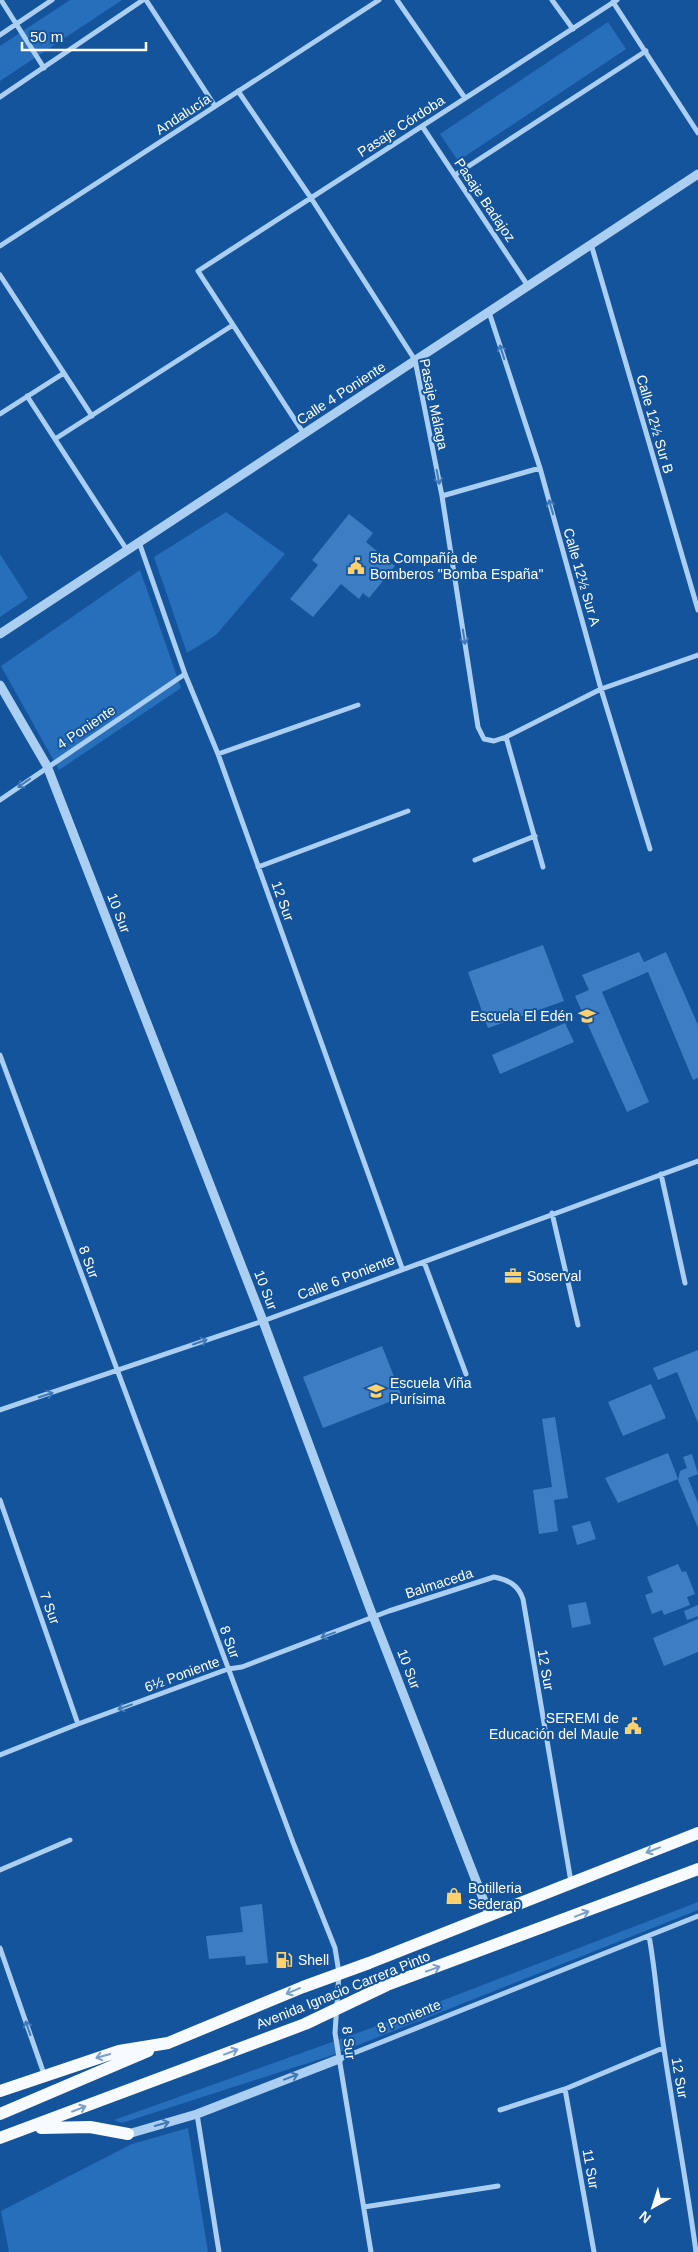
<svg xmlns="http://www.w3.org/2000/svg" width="698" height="2252" font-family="Arial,sans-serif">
<rect width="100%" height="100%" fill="#14549d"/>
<path fill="#276ebb" d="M70 0H122L0 81V46Z
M608 22 626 49 458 161 440 134Z
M226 512 285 554 216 635 187 653 154 557Z
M0 554 28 598 0 617Z
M140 570 181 688 59 770 1 666Z
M698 1902V1910L333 2055 122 2123 114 2120 363 2031Z
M188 2128 208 2252H9L1 2211 132 2144Z"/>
<path fill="#3d7dc4" d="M349 514 373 533 366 542 395 566 369 598 363 593 359 599 341 584 313 617 290 599 318 565 312 560Z
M543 945 564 1001 488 1028 468 972Z
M639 952 644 962 666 952 698 1025V1078L693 1080 648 972 602 992 649 1102 627 1112 575 996 589 990 582 975Z
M565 1023 574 1042 500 1074 492 1055Z
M382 1346 402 1397 323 1428 303 1377Z
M698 1350V1423L677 1372 658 1380 653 1368Z
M651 1384 666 1418 623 1436 608 1402Z
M555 1417 568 1498 554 1500 558 1531 539 1534 533 1490 552 1487 542 1419Z
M668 1453 678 1479 618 1503 605 1478Z
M692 1454 698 1474 688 1478 698 1503V1528L678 1480 680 1471 687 1468 683 1457Z
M590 1521 596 1539 577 1545 572 1526Z
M678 1564 682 1572 686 1571 695 1594 687 1597 690 1605 664 1615 662 1610 652 1614 645 1595 653 1592 647 1577Z
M586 1602 591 1624 572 1628 568 1605Z
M698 1605V1616L687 1620 684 1611Z
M698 1619V1652L664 1666 653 1638Z
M262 1904 268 1963 246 1965 245 1956 209 1959 206 1936 243 1932 240 1907Z"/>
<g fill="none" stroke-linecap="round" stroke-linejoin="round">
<path stroke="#abcef3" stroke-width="5" d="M1 0 44 68
M146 0 215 106
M397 0 465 98
M552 0 573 29
M613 2 698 133
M0 35 52 0
M238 91 311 198 415 360 442 496 478 727 484 739 494 741 506 737 601 689 698 655
M0 97 143 0
M422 126 528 286
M455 175 646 51
M591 244 698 610
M0 246 379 0
M0 275 92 416
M489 312 540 468 601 689 650 849
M27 396 127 550
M0 414 64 373
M304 434 198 271 617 0
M55 439 233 325
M442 496 540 468
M139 542 185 674 218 754 402 1268
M506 737 543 867
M218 754 358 705
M0 800 185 674
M475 860 535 836
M258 867 408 811
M0 1055 294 1845 335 1948 339 1973 335 2033 371 2252
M661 1174 685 1283
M552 1213 578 1325
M424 1262 466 1374
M0 1410 263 1321 698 1161
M0 1500 78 1724
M0 1755 78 1724 228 1669 242 1667 389 1611 494 1577C509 1580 518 1585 523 1599L571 1882
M0 1870 70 1840
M649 1936C656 1974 658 2012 664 2049 674 2117 687 2184 696 2252
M0 1948 44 2074
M339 2059 698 1916
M565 2089 594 2252
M500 2110 565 2089 663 2048
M197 2114 219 2252
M364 2207 498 2186"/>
<path stroke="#abcef3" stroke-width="9" d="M0 634 698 174
M0 685 47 766 263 1321 369 1606 489 1914
M128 2134 197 2114 339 2059"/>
<path stroke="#f7faff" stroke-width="12" d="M0 2091 119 2051 168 2043 303 1987 369 1963 698 1833
M0 2114 148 2051
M41 2128 90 2127 128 2134
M0 2138 305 2024 387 1985 698 1869"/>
</g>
<defs><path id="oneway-shaft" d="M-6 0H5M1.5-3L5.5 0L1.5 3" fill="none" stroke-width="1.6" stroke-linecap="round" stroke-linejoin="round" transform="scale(1.25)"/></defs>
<g stroke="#4179b7">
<use href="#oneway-shaft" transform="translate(502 352) rotate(-108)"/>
<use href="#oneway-shaft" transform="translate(438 477) rotate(79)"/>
<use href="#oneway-shaft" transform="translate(551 507) rotate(-106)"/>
<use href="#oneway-shaft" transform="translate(464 637) rotate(81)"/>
<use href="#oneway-shaft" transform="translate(24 783) rotate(145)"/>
<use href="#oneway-shaft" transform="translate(200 1342) rotate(-19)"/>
<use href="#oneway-shaft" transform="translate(46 1395) rotate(-18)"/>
<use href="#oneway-shaft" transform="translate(328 1635) rotate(160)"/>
<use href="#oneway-shaft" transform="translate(125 1707) rotate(160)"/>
<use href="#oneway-shaft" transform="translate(28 2028) rotate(-109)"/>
<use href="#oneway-shaft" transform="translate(291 2077) rotate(-21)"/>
<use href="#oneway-shaft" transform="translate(162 2124) rotate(-16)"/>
</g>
<g stroke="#7a9fc9">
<use href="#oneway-shaft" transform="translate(653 1850) rotate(159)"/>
<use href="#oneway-shaft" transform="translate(582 1914) rotate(-21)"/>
<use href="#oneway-shaft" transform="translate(433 1969) rotate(-20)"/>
<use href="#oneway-shaft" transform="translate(293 1991) rotate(157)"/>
<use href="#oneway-shaft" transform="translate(231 2052) rotate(-21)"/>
<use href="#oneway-shaft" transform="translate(103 2056) rotate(164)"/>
<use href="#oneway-shaft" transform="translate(79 2109) rotate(-21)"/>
</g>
<defs>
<g id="civic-bare" transform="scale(1.35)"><path d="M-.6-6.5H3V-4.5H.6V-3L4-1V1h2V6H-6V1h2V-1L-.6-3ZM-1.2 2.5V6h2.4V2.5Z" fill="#ffd16d" stroke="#14549d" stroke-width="2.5" paint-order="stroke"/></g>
<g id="school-bare" transform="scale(1.35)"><path d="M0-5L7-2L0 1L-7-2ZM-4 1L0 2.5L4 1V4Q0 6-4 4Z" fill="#ffd16d" stroke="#14549d" stroke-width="2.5" paint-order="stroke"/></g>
<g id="office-bare" transform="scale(1.35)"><path d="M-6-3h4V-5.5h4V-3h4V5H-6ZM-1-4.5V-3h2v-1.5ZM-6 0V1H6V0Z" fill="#ffd16d" stroke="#14549d" stroke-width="2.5" paint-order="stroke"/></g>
<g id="shop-bare" transform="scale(1.35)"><path d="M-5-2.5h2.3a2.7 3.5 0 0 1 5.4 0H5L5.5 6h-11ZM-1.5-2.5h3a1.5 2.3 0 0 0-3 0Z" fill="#ffd16d" stroke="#14549d" stroke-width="2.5" paint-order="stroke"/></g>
<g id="fuel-bare" transform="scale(1.35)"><path d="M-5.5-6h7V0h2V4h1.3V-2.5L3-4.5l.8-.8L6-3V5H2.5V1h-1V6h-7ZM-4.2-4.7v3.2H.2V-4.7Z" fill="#ffd16d" stroke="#14549d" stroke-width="2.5" paint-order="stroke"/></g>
</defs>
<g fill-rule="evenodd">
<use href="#civic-bare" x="356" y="566"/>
<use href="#school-bare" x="587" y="1016"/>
<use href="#office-bare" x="513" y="1276"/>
<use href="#school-bare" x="376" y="1391"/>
<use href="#civic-bare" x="633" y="1726"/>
<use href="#shop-bare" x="454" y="1896"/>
<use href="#fuel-bare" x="284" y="1960"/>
</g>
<g text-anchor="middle" stroke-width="4" stroke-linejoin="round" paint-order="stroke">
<g font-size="14" fill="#fff" stroke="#14549d">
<text transform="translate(183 114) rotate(-33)" y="5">Andalucía</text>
<text transform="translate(401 126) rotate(-33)" y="5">Pasaje Córdoba</text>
<text transform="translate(485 200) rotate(56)" y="5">Pasaje Badajoz</text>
<text transform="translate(341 393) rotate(-33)" y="5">Calle 4 Poniente</text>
<text transform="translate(434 404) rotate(78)" y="5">Pasaje Málaga</text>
<text transform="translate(655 424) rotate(74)" y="5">Calle 12½ Sur B</text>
<text transform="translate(582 577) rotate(74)" y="5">Calle 12½ Sur A</text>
<text transform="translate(86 727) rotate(-34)" y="5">4 Poniente</text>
<text transform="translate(283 901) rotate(70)" y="5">12 Sur</text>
<text transform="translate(119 913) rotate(69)" y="5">10 Sur</text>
<text transform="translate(89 1262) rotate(70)" y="5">8 Sur</text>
<text transform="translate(346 1277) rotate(-21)" y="5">Calle 6 Poniente</text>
<text transform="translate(266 1290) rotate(69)" y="5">10 Sur</text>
<text transform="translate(439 1583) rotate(-18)" y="5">Balmaceda</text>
<text transform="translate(50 1608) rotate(70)" y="5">7 Sur</text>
<text transform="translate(230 1642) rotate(70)" y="5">8 Sur</text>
<text transform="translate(409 1669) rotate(69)" y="5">10 Sur</text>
<text transform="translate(546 1670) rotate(80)" y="5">12 Sur</text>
<text transform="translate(182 1674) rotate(-20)" y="5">6½ Poniente</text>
<text transform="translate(343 1990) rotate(-22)" y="5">Avenida Ignacio Carrera Pinto</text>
<text transform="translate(409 2016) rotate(-22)" y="5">8 Poniente</text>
<text transform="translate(349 2043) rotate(83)" y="5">8 Sur</text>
<text transform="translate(680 2078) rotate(80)" y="5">12 Sur</text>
<text transform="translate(591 2169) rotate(80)" y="5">11 Sur</text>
</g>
<g font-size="14" fill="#fff" stroke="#14549d" text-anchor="start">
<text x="370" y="563">5ta Compañía de<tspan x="370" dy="16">Bomberos "Bomba España"</tspan></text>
<text x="573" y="1021" text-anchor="end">Escuela El Edén</text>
<text x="527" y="1281">Soserval</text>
<text x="390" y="1388">Escuela Viña<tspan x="390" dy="16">Purísima</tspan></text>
<text x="619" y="1723" text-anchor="end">SEREMI de<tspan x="619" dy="16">Educación del Maule</tspan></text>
<text x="468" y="1893">Botilleria<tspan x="468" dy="16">Sederap</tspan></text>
<text x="298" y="1965">Shell</text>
</g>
</g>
<g transform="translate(653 2207) rotate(219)" stroke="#14549d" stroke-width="4" paint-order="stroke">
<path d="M0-4L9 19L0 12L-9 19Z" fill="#ffffff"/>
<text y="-8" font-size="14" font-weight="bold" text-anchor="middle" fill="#ffffff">N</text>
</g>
<path d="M22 42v8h124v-8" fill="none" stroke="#ffffff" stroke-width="2.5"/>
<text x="30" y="42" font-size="15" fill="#ffffff" stroke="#14549d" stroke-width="4" paint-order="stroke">50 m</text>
</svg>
